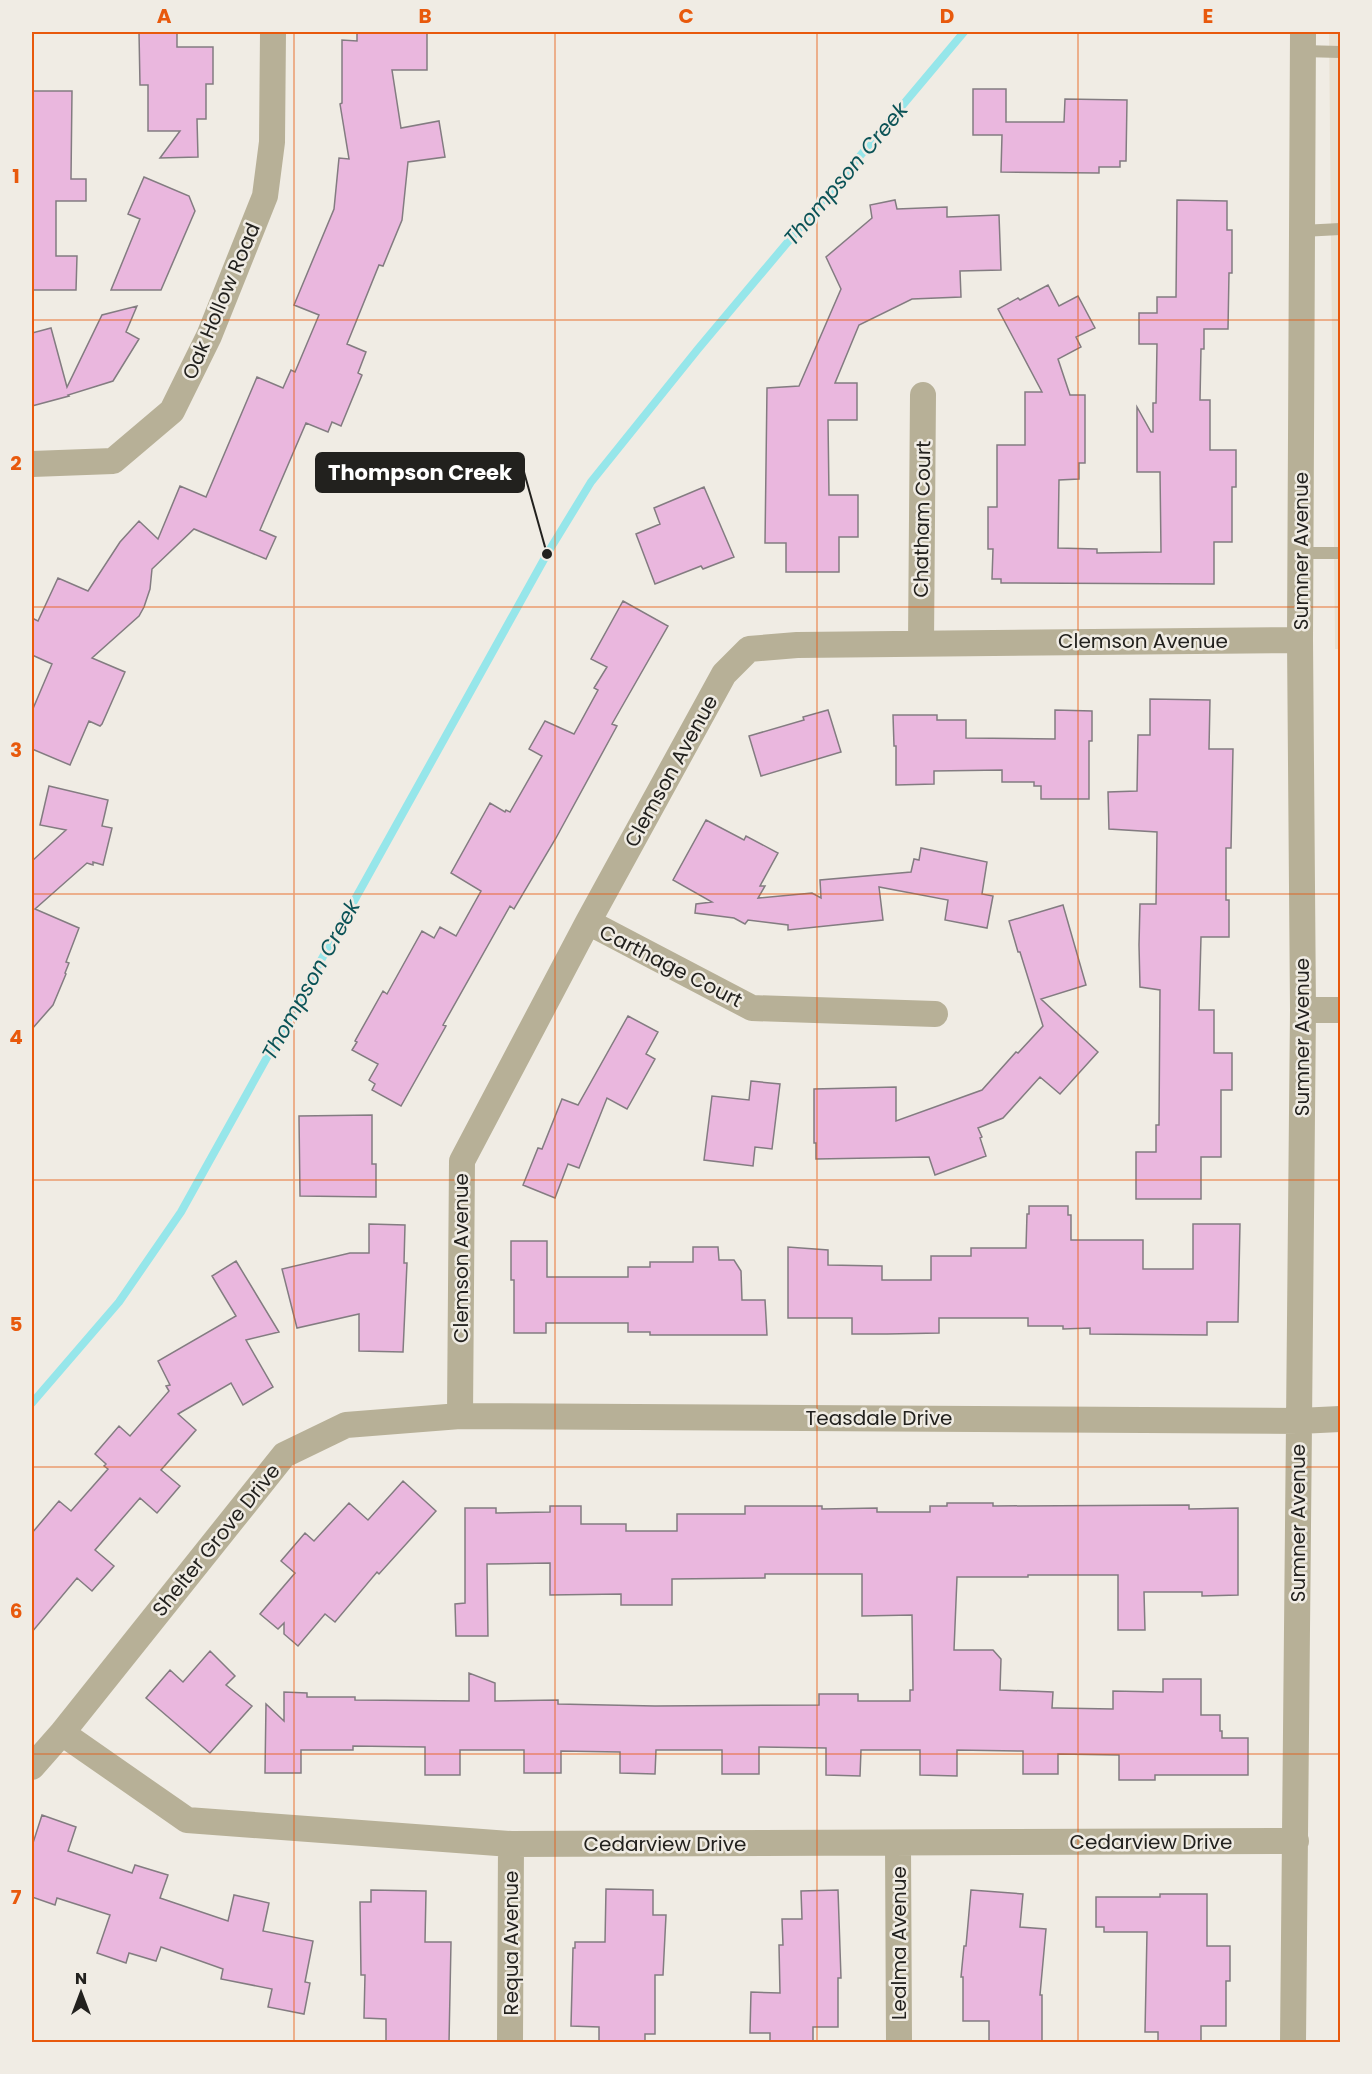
<svg xmlns="http://www.w3.org/2000/svg" width="1372" height="2074" font-family="Poppins,sans-serif">
<rect width="100%" height="100%" fill="#f0ece4"/>
<path fill="#e8e1d2" d="M1329 32H1340V649H1335Z"/>
<g fill="none" stroke-linecap="round" stroke-linejoin="round">
<path stroke="#96e6ea" stroke-width="8" d="M32 1403 119 1302 181 1212 547 554 591 482 698 349 964 32"/>
</g>
<path fill="#eab7de" stroke="#837c81" stroke-width="1.5" d="M139 32H177V47H213V84H206V119H197L198 157 160 158 180 131H148V85H140Z
M357 32H427V70H392L401 128 439 121 445 157 408 162 402 220 383 266 379 265 347 344 366 352 358 373 362 375 341 426 332 422 328 432 306 423 260 530 276 537 266 559 194 529 152 569 150 589 144 607 139 616 92 658 125 672 102 724 100 726 89 721 70 765 32 749V711L52 664 32 655V618L38 621 58 578 88 591 120 542 139 521 158 539 180 486 206 497 257 377 283 388 291 370 295 372 319 315 294 305 334 209 339 158 349 159 340 104 342 103V40L357 41Z
M973 89H1006V122H1064L1065 99 1127 100 1126 161H1120V167H1099V173L1001 172 1002 135H973Z
M32 91H72L71 179H86V201H56V256H77L76 290H32Z
M144 177 189 196 195 211 161 290H111L140 219 128 214Z
M895 200 897 209 947 207V217L999 215 1001 270 960 271 961 297 912 299 859 325 835 383H857V420H828L829 495H858V537H839V572H786V543H765L767 388 799 386 841 289 826 257 872 218 870 205Z
M1177 200 1227 201V230H1232V273H1229L1228 329H1204V349H1201L1200 400H1210V450H1236V487H1232V542H1214V584L1001 583V579H992L993 549H988V507H997V445H1025V392H1042L998 309 1018 298 1020 300 1048 285 1059 306 1078 296 1095 328 1076 337 1081 347 1058 359 1070 395H1085V463H1079V479L1059 480 1058 548 1097 549V553L1161 552 1160 472H1137V407L1151 432H1153V403H1156L1157 344H1139V313H1157V297H1176Z
M137 306 126 332 139 339 113 381 68 395 69 396 32 406V333L51 328 67 387 102 315Z
M704 487 734 557 703 569 701 566 655 584 636 534 660 524 654 508Z
M623 601 668 626 612 724 617 726 556 838 514 909 510 906 443 1025 446 1026 401 1106 372 1090 375 1084 369 1080 378 1064 352 1050 357 1042 355 1041 383 991 387 994 422 931 434 938 440 927 456 936 481 891 451 873 490 803 505 812 506 810 510 812 542 756 529 749 545 721 574 734 598 690 594 688 607 667 591 659Z
M1150 699 1210 700 1209 749H1233L1231 848H1226V900H1229V937H1201L1199 1010H1214V1053H1232V1090H1221V1157H1201V1199H1136V1152H1156V1125H1159L1160 990 1140 987 1139 945 1140 904H1156L1157 832 1109 829 1108 792 1137 791 1138 735H1150Z
M828 710 841 752 761 776 749 736 804 720 803 717Z
M1055 710 1092 711V741H1089V799H1041V786H1034V782H1002V770L934 771V784L896 785V746H894L893 715H937V720H966V738L1055 739Z
M49 786 108 800 102 826 112 828 103 865 93 862V865L87 863 35 909 79 928 66 962 69 963 65 973 66 974 53 1005 32 1029V861L66 830 40 825Z
M706 820 744 840 746 836 778 853 760 886H765L758 898 812 893 821 898 820 880 911 872 914 859 919 860 921 848 987 862 982 894 993 896 987 928 945 920 948 900 879 887 883 920 788 930V925L748 920 745 924 734 918 695 913 696 904 712 902 673 880Z
M1063 905 1086 985 1041 999 1098 1052 1060 1094 1040 1077 1003 1118 978 1128 982 1137 980 1138 986 1156 935 1175 929 1157 816 1159V1143H814V1089L896 1087V1121L982 1090 1016 1052 1018 1053 1043 1026 1020 952H1018L1009 921Z
M628 1016 658 1032 646 1054 655 1059 627 1109 607 1098 579 1168 568 1164 555 1198 523 1185 538 1148 542 1149 562 1099 578 1105Z
M751 1081 780 1084 772 1149 755 1147 753 1166 704 1160 712 1096 749 1100Z
M372 1115V1164H376V1197L300 1196 299 1116Z
M1029 1206H1068V1215H1071V1240H1143V1269H1193V1224H1240L1238 1322H1207V1335L1090 1334V1328L1063 1329V1326H1028V1318H939V1333L887 1334H852V1318H788V1247L828 1250V1265L882 1266V1280H931V1256H971V1248H1026L1027 1214H1029Z
M369 1224 405 1225 404 1263H407L403 1352 359 1351V1314L297 1328 282 1269 350 1253H369Z
M511 1241H547V1277H628V1267H650V1262H693V1247H718L719 1260H734L741 1271 742 1300H765L767 1335H650V1332H628V1323H546V1333H514V1280H511Z
M236 1261 279 1332 246 1340 273 1387 243 1405 231 1383 178 1414 196 1430 161 1470 180 1486 157 1513 140 1498 95 1550 114 1566 92 1591 77 1578 32 1632V1533L59 1501 71 1511 108 1469 104 1466 106 1464 95 1454 119 1426 130 1436 169 1391 166 1386 170 1385 158 1361 236 1316 212 1276Z
M403 1481 436 1511 379 1574 377 1572 335 1622 325 1614 298 1646 284 1634V1623L278 1629 260 1614 295 1573 281 1561 305 1533 314 1541 349 1503 368 1520Z
M947 1503H993V1506L1189 1505V1509L1238 1508V1595L1202 1596V1592H1144L1145 1630H1118V1575H1028V1577H957L954 1650H993L1001 1659 1000 1690 1053 1692 1052 1708H1057L1113 1709V1691L1163 1692V1679H1201V1715H1220V1731H1222V1738H1248V1775H1155V1780H1119V1755L1058 1754V1774H1023V1751L957 1750V1776L920 1775V1750H861L860 1776 826 1775V1748L759 1747V1774H722V1750H656L655 1774 620 1773V1752L561 1751V1773H524V1750H460V1775H425V1747L353 1746V1750H301V1773H265L266 1704 284 1721V1692L307 1693V1697H355V1700L469 1701V1673L495 1683V1701L558 1700V1704L655 1706 819 1705V1694H858V1701H910V1690H913L912 1615 862 1616V1574H765V1578L672 1579V1605H621V1594L550 1595V1563L487 1564 488 1636H456L455 1604 465 1603V1508H496V1513L550 1512V1506H581V1524H626V1531H677V1514H745V1506H822V1509L877 1508V1512H930V1506H947Z
M210 1651 235 1676 226 1685 252 1706 210 1753 146 1698 170 1670 183 1682Z
M42 1815 76 1827 68 1851 132 1873 135 1865 168 1875 160 1898 228 1921 234 1895 269 1903 263 1931 313 1941 305 1982 310 1983 304 2014 268 2007 272 1989 221 1979 223 1969 161 1947 156 1961 129 1953 126 1963 97 1953 110 1915 57 1898 55 1905 32 1897V1846Z
M606 1889 653 1890V1915H666L663 1975H655V2034H645V2043H599V2027L571 2026 573 1948H575V1942H605Z
M371 1890 426 1891 425 1942H451L449 2043H386V2019L364 2018 365 1975H361L360 1902H371Z
M838 1890 841 1978H838V2027H813V2043H770V2033H750L751 1992 780 1993 779 1945H783L782 1919H802L801 1891Z
M971 1890 1023 1894 1020 1927 1046 1929 1040 1995H1042V2042L989 2043V2021H963V1977H961L964 1946H966Z
M1160 1894H1207V1946H1230V1981H1226V2026H1201V2043H1158V2032H1145L1147 1932H1104V1927H1096V1897H1160Z"/>
<g fill="none" stroke-linecap="round" stroke-linejoin="round">
<path stroke="#b7b097" stroke-width="12" d="M1303 51 1340 52
M1302 231 1340 229
M1301 553H1340"/>
<path stroke="#b7b097" stroke-width="26" d="M32 464 113 461 172 411 209 336 265 196 272 142 273 32
M921 643 923 395
M588 922 752 1008 935 1014
M1303 1010H1340
M460 1416 462 1161 588 922 724 674 749 649 797 645 1300 640
M62 1733 187 1820 511 1844 1296 1841
M32 1767 62 1733 284 1455 346 1425 460 1416 1299 1421 1340 1419
M898 1844 899 2042
M510 2042 511 1844
M1293 2042 1303 1010 1300 640 1303 32"/>
</g>
<path fill="none" stroke="#e8590c" stroke-width="1.5" stroke-opacity="0.55" d="M294 32V2042M555 32V2042M817 32V2042M1078 32V2042M32 320H1340M32 607H1340M32 894H1340M32 1180H1340M32 1467H1340M32 1754H1340"/>
<g text-anchor="middle" stroke-width="5" stroke-linejoin="round" paint-order="stroke">
<g font-size="20" fill="#22211e" stroke="#f0ece4">
<text transform="translate(221 301) rotate(-67)" y="7">Oak Hollow Road</text>
<text transform="translate(922 519) rotate(-89)" y="7">Chatham Court</text>
<text transform="translate(1301 551) rotate(-90)" y="7">Sumner Avenue</text>
<text x="1143" y="648">Clemson Avenue</text>
<text transform="translate(671 771) rotate(-61)" y="7">Clemson Avenue</text>
<text transform="translate(671 966) rotate(27)" y="7">Carthage Court</text>
<text transform="translate(1302 1037) rotate(-90)" y="7">Sumner Avenue</text>
<text transform="translate(461 1258) rotate(-90)" y="7">Clemson Avenue</text>
<text x="879" y="1425">Teasdale Drive</text>
<text transform="translate(1298 1523) rotate(-90)" y="7">Sumner Avenue</text>
<text transform="translate(216 1540) rotate(-51)" y="7">Shelter Grove Drive</text>
<text x="1151" y="1849">Cedarview Drive</text>
<text x="665" y="1851">Cedarview Drive</text>
<text transform="translate(511 1943) rotate(-90)" y="7">Requa Avenue</text>
<text transform="translate(899 1943) rotate(-90)" y="7">Lealma Avenue</text>
</g>
<g font-size="21" font-style="italic" fill="#0a5256" stroke="#f0ece4">
<text transform="translate(846 174) rotate(-50)" y="7">Thompson Creek</text>
<text transform="translate(311 980) rotate(-61)" y="7">Thompson Creek</text>
</g>
</g>
<path fill="none" stroke="#22211e" stroke-width="2" d="M547 554L524 472"/>
<circle fill="#22211e" stroke="#f0ece4" stroke-width="2" cx="547" cy="554" r="6"/>
<rect fill="#22211e" stroke="#22211e" stroke-width="2" x="316" y="453" width="208" height="39" rx="6"/>
<g font-size="21" text-anchor="middle" font-weight="bold" fill="#fff">
<text x="420" y="480">Thompson Creek</text>
</g>
<rect width="1372" height="2074" fill="none" stroke="#f0ece4" stroke-width="66"/>
<g transform="translate(81 1993)" stroke="#f0ece4" stroke-width="4.5" paint-order="stroke">
<path d="M0-4.5L10 22L0 15L-10 22Z" fill="#22211e"/>
<text y="-9" font-size="16" font-weight="bold" text-anchor="middle" fill="#22211e">N</text>
</g>
<rect x="33" y="33" width="1306" height="2008" fill="none" stroke="#e8590c" stroke-width="2"/>
<g font-size="20" text-anchor="middle" font-weight="bold" fill="#e8590c">
<text x="164" y="23">A</text>
<text x="425" y="23">B</text>
<text x="686" y="23">C</text>
<text x="947" y="23">D</text>
<text x="1208" y="23">E</text>
<text x="16" y="183">1</text>
<text x="16" y="470">2</text>
<text x="16" y="757">3</text>
<text x="16" y="1044">4</text>
<text x="16" y="1331">5</text>
<text x="16" y="1618">6</text>
<text x="16" y="1904">7</text>
</g>
</svg>
